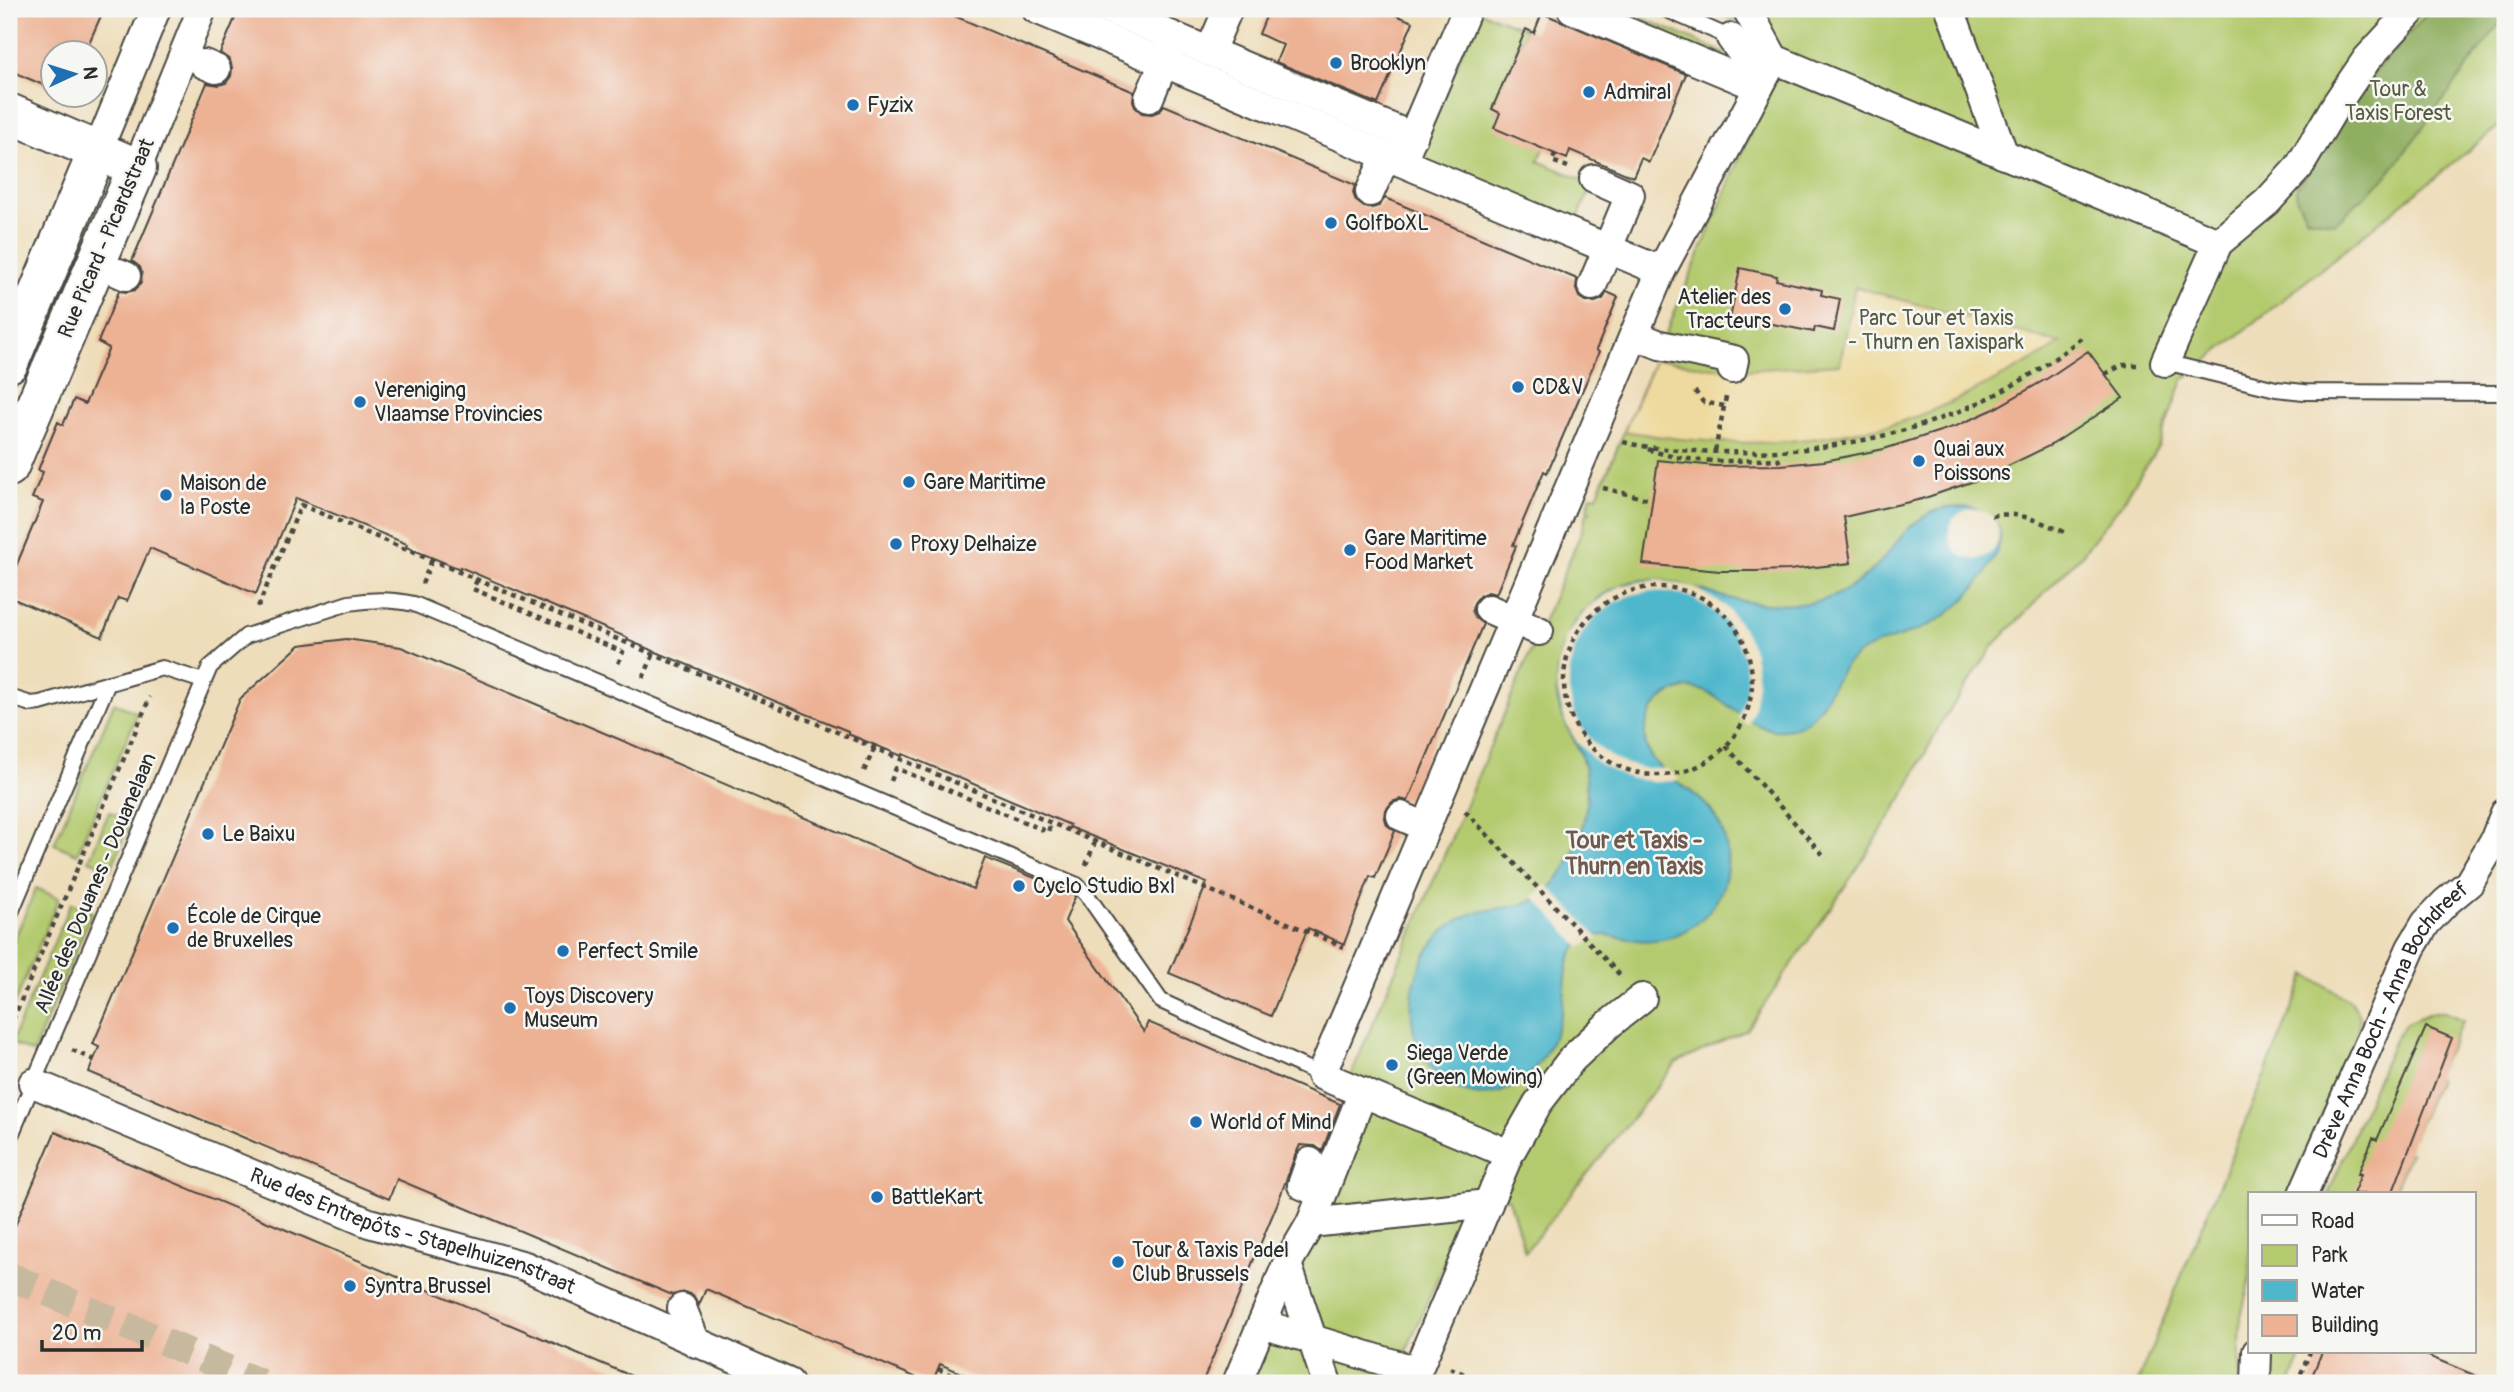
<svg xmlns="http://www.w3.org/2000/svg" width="2514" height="1392" font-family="Pangolin,sans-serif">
<rect width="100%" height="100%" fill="#f6f6f2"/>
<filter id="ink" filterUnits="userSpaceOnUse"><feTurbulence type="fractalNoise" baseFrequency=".0143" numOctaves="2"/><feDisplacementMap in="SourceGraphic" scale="14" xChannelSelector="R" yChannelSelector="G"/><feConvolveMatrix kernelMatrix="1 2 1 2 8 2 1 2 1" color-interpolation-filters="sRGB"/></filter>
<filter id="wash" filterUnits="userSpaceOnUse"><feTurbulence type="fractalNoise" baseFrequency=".00686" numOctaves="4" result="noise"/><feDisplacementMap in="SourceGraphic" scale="28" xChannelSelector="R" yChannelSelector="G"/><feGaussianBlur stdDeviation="1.57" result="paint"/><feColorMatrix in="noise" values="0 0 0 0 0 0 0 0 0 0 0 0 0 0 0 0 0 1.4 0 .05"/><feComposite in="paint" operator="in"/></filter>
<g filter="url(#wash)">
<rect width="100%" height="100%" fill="#eeddba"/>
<path fill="#b4ca6e" stroke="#707a4c" stroke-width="2" d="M1595 9H1620L1725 53 1721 62Z
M1707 9H1732L1742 13 1746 9H2505V121L2183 380 2158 447 2122 503 2083 553 1995 644 1941 723 1902 798 1861 863 1747 1030 1676 1063 1525 1252 1509 1199 1478 1186 1471 1201 1320 1217 1349 1107 1341 1104 1351 1075 1583 528 1586 515 1590 512 1587 510 1591 495 1597 496 1775 75 1738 22Z
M1479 11 1526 29 1493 109 1500 113 1544 149 1538 161 1592 184 1575 226 1416 159Z
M114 703 138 713 77 854 54 844Z
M109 812 131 822 111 869 89 860Z
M36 888 59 898 9 1017V952Z
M71 903 92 912 33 1053 11 1043Z
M2306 975 2350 1000 2360 1015 2357 1036 2287 1194H2250V1280L2241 1316 2239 1383H2137Z
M2433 1012H2444L2463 1020 2435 1077 2438 1079 2407 1151 2410 1153 2395 1189 2392 1188 2390 1194H2328L2393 1042 2406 1023Z
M1466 1211 1402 1361 1316 1334 1296 1274 1316 1227Z
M1272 1330 1308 1342 1322 1383H1250Z
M1320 1346 1399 1371 1394 1383H1332Z
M2274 1352H2304L2290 1383H2272Z"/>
<path fill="#8fae61" stroke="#5d6c46" stroke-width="2" d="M2431 9H2505V16L2387 176 2335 223 2307 218 2297 200 2296 189 2371 76Z"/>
<path fill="#eeda9e" stroke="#8c8264" stroke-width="2" d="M1855 287 2060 343 2045 354C1998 379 1951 406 1900 422 1886 427 1872 428 1858 431 1779 448 1703 445 1624 431L1655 359 1713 368 1746 370 1840 364Z"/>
<path fill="#4fb7cc" stroke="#3d717c" stroke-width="2" d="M1968 507C2000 514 2008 532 1992 562 1972 599 1945 622 1905 635 1888 641 1870 645 1855 656 1827 678 1826 726 1784 730 1737 735 1707 658 1660 701 1652 708 1647 718 1645 729 1640 770 1688 782 1709 808 1728 831 1732 862 1722 889 1709 923 1672 945 1636 940 1618 938 1600 930 1584 941 1566 953 1567 970 1565 989 1561 1029 1543 1078 1500 1092 1483 1098 1464 1094 1449 1084 1431 1072 1419 1053 1414 1032 1404 987 1425 933 1469 915 1489 907 1512 910 1532 901 1550 893 1565 871 1573 853 1587 825 1591 790 1582 759 1578 745 1570 733 1564 720 1547 680 1559 631 1593 603 1639 564 1675 583 1724 597 1751 604 1781 606 1809 603 1843 598 1868 578 1889 552 1900 538 1910 524 1927 515 1940 507 1953 507 1968 507Z"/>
<path fill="#eeddba" d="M1949 534a25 25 0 1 1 50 0a25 25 0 1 1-50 0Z
M1660 580 1694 587 1725 606 1743 628 1749 640 1754 653 1758 681 1754 709 1748 725 1738 718 1746 695 1747 675 1743 655 1735 637 1724 620 1708 607 1690 597 1671 592 1650 591 1631 595 1612 604 1596 616 1583 632 1574 650 1569 670V690L1573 710 1582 728 1594 743 1609 756 1627 764 1646 769H1667L1680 780 1661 782 1633 779 1620 775 1595 761 1576 741 1565 722 1556 685 1558 661 1566 636 1588 607 1620 586 1644 581Z
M1547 885 1600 939 1592 940 1581 948 1533 896Z"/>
<g id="blocks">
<path fill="#edb193" d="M9 9H104L85 52H52V89L9 70Z
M239 9H938L1134 92 1133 101 1135 107 1142 113 1152 114 1160 111 1164 105 1355 185 1353 193 1356 201 1364 207 1372 208 1379 206 1385 198 1577 279 1576 289 1579 297 1585 301 1595 302 1603 299 1607 292 1618 297 1596 350 1599 352 1547 473 1544 471 1513 545 1516 546 1496 594 1488 592 1480 595 1474 603 1472 610 1475 618 1483 624 1408 801 1400 799 1392 802 1386 810 1385 818 1387 825 1395 831 1375 878 1370 876 1344 944 1308 928 1271 1016 1169 973 1207 883 1069 827 1070 825 903 754 902 756 848 734V731L627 640 628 638 460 567V569L406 547 407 544 296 498 256 594 150 548 127 601 118 598 102 637 9 597V583L43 502 32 498 43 472 38 470 58 422 63 425 74 399 85 404 109 348 98 342 119 291 127 292 135 290 141 282 142 273 140 267 132 261 207 83 219 85 226 83 231 76 232 68 230 60 220 53Z
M1269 9H1381L1413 22 1378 104 1276 62 1283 45 1259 34Z
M1542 13 1686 74 1649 162 1641 158 1633 177 1570 150 1567 159 1494 128 1500 113 1492 109 1526 29 1534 33Z
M1740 268 1777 276 1776 280 1822 290 1821 295 1840 299 1834 331 1815 327 1814 332 1767 323V327L1730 319Z
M2088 351 2123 398 2053 444 1983 478 1922 499 1844 517 1851 563 1789 570 1755 571H1720L1643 564 1658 460 1715 466 1781 465 1824 461 1884 449 1956 426 1992 410 2048 378Z
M346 639 401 647 973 889 985 858 1072 893 1075 897 1065 921 1144 1032 1148 1022 1340 1104 1322 1151 1315 1146 1300 1145 1295 1156 1278 1202 1202 1383H985L940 1364 932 1383H929L706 1289 699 1305 693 1295 685 1292 672 1295 397 1179 389 1199 89 1072 99 1047 93 1044 240 699 300 645Z
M2426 1027 2452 1038 2392 1194H2353L2361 1174H2358L2373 1138 2377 1140Z
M55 1132 648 1383H9V1240Z
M2322 1352H2419L2493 1383H2309Z"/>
</g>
</g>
<g filter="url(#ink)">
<use href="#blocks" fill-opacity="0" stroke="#484640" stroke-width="2"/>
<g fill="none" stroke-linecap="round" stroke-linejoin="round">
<path stroke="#c7b99d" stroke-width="28" stroke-dasharray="28 14" stroke-linecap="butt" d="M9 1276 261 1383"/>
<g stroke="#484640" stroke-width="18">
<path id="lane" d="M1665 9 1731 38
M2165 362 2276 389 2304 392 2505 393
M9 697 31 704 40 703 162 668 203 681
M9 917 108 683
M9 1140 210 667 246 636 349 603C371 599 392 599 414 604L1077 885 1087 895 1161 1001 1321 1075"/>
</g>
<g stroke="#484640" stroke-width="32">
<g id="street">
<path d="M1036 9 1661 271"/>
<path d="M1108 9 1413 137"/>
<path d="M1572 9 1759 87"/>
<path d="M1747 9 1774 59 2218 243"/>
<path d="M1950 9 2004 155"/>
<path d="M1731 38 1762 81"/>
<path d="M1210 51 1228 9"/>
<path d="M204 64 216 69"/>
<path d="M1149 98 1171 46"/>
<path d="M98 150 156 9"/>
<path d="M1405 154 1467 9"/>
<path d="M137 168 202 9"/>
<path d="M1370 192 1386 156"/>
<path d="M119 273 126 276"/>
<path d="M1592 286 1630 195 1594 179"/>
<path d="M1635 335 1660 345 1734 360 1732 369"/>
<path d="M2165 362 2218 243 2267 202 2299 167 2337 103 2367 59 2413 9"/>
<path d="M1489 609 1539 631"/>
<path d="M1401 816 1426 827"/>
<path id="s1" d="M33 1083 369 1223 525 1266 789 1383"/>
<path d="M1509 1154 1321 1075 1661 271 1774 59"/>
<path d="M1310 1162 1302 1185 1322 1194"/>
<path id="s2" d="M2303 1194 2411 948 2426 923 2446 902 2469 883 2494 841 2505 813"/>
<path d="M1311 1223 1488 1204"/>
<path d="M1287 1264 1327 1383"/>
<path d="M682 1308 696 1343"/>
<path d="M1262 1324 1417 1371"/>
<path d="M1237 1383 1287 1264 1311 1223 1363 1092"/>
<path d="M1412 1383 1509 1154 1538 1103 1572 1059 1608 1025 1642 998"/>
<path d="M2256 1383 2257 1352"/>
</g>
</g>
<g stroke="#484640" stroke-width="42">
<path id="secondary" d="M9 113 137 168 9 467
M9 363 98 150"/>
</g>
<path stroke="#484640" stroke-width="4.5" stroke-dasharray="5 5" stroke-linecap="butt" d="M1555 154 1552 161 1568 167
M2105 374 2123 365H2137
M1695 391 1703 402 1724 406
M1623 442C1655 450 1690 451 1723 452 1852 455 1981 422 2081 338
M1648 449C1687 465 1736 461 1778 459L1781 465
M1715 451 1726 397
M1603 488 1652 500
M1992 516C2019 510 2042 523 2067 533
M477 580 473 589 623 652 617 666
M422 584 432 560
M1564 681a94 94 0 1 1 188 0a94 94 0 1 1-188 0Z
M258 607 301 505 1344 947
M643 678 655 651
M1726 746 1826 858
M864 771 875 747
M891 781 896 768 1048 832 1051 823
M1465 811 1620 975
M1086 865 1097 837
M9 1029 150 697
M72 1050 94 1060
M1450 1368 1486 1383
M938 1369 972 1383
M2297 1383 2310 1352"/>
<use href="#lane" stroke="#fff" stroke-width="14"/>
<use href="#street" stroke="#fff" stroke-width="28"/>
<use href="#secondary" stroke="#fff" stroke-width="38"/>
</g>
</g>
<g fill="#1f6fb2" stroke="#f6f6f2" stroke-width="2.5">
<circle cx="1336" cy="63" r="7"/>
<circle cx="1589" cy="92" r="7"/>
<circle cx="853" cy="105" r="7"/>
<circle cx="1331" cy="223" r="7"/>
<circle cx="1785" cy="309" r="7"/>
<circle cx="1518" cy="387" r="7"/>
<circle cx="360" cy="402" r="7"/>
<circle cx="1919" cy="461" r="7"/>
<circle cx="909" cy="482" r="7"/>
<circle cx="166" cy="495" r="7"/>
<circle cx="896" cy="544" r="7"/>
<circle cx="1350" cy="550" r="7"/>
<circle cx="208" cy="834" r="7"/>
<circle cx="1019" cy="886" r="7"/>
<circle cx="173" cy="928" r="7"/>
<circle cx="563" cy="951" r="7"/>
<circle cx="510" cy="1008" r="7"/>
<circle cx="1392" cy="1065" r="7"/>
<circle cx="1196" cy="1122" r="7"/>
<circle cx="877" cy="1197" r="7"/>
<circle cx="1118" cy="1262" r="7"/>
<circle cx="350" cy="1286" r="7"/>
</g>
<g text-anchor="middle" stroke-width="5" stroke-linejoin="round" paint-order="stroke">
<g font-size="21" fill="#2b2b2b" stroke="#f6f6f2" text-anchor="start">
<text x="1350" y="70">Brooklyn</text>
<text x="1603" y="99">Admiral</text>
<text x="867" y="112">Fyzix</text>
<text x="1345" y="230">GolfboXL</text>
<text x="1771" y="304" text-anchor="end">Atelier des<tspan x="1771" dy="24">Tracteurs</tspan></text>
<text x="1532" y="394">CD&amp;V</text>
<text x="374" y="397">Vereniging<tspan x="374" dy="24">Vlaamse Provincies</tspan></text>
<text x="1933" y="456">Quai aux<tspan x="1933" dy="24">Poissons</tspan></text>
<text x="923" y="489">Gare Maritime</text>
<text x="180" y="490">Maison de<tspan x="180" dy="24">la Poste</tspan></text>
<text x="1364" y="545">Gare Maritime<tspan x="1364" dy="24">Food Market</tspan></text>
<text x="910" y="551">Proxy Delhaize</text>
<text x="222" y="841">Le Baixu</text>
<text x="1033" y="893">Cyclo Studio Bxl</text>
<text x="187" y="923">École de Cirque<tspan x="187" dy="24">de Bruxelles</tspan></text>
<text x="577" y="958">Perfect Smile</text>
<text x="524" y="1003">Toys Discovery<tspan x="524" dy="24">Museum</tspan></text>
<text x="1406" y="1060">Siega Verde<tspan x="1406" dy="24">(Green Mowing)</tspan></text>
<text x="1210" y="1129">World of Mind</text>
<text x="891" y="1204">BattleKart</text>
<text x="1132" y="1257">Tour &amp; Taxis Padel<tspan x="1132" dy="24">Club Brussels</tspan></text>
<text x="364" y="1293">Syntra Brussel</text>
</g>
<g font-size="21" fill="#545b3f" stroke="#f6f6f2">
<text x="2398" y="96">Tour &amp;<tspan x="2398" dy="24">Taxis Forest</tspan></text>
<text x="1936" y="325">Parc Tour et Taxis<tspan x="1936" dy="24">- Thurn en Taxispark</tspan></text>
</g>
<g font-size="21" fill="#2b2b2b" stroke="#f6f6f2">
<text transform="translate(106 238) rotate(-67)" y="7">Rue Picard - Picardstraat</text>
<text transform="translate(95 883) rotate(-67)" y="7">Allée des Douanes - Douanelaan</text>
<text dy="7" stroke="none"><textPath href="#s2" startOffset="196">Drève Anna Boch - Anna Bochdreef</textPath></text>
<text dy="7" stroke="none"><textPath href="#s1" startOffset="408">Rue des Entrepôts - Stapelhuizenstraat</textPath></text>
</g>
<g font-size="23" font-weight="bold" fill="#6f5a4f" stroke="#f6f6f2">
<text x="1634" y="848">Tour et Taxis -<tspan x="1634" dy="26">Thurn en Taxis</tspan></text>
</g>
</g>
<rect width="2514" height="1392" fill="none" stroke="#f6f6f2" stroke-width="35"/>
<rect x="2248" y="1192" width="228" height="161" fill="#f6f6f2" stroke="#a5a5a2" stroke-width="2"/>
<rect x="2262" y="1215" width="35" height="10" fill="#ffffff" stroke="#a5a5a2" stroke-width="2"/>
<text x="2311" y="1228" font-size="21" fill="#2b2b2b">Road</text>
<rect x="2262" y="1245" width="35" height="21" fill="#b4ca6e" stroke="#a5a5a2" stroke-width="2"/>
<text x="2311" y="1262" font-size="21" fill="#2b2b2b">Park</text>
<rect x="2262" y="1280" width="35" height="21" fill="#4fb7cc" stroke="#a5a5a2" stroke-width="2"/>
<text x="2311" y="1298" font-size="21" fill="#2b2b2b">Water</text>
<rect x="2262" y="1315" width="35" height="21" fill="#edb193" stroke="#a5a5a2" stroke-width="2"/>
<text x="2311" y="1332" font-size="21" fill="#2b2b2b">Building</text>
<g transform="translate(74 74) rotate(86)"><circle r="33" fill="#f6f6f2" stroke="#a5a5a2" stroke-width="2"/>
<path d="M0-5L12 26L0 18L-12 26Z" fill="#1f6fb2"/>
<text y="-10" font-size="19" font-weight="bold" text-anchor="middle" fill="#2b2b2b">N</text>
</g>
<path d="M42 1340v10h100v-10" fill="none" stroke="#2b2b2b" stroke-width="3.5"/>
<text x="52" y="1340" font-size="21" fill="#2b2b2b" stroke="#f6f6f2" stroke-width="5" paint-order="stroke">20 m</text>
</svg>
